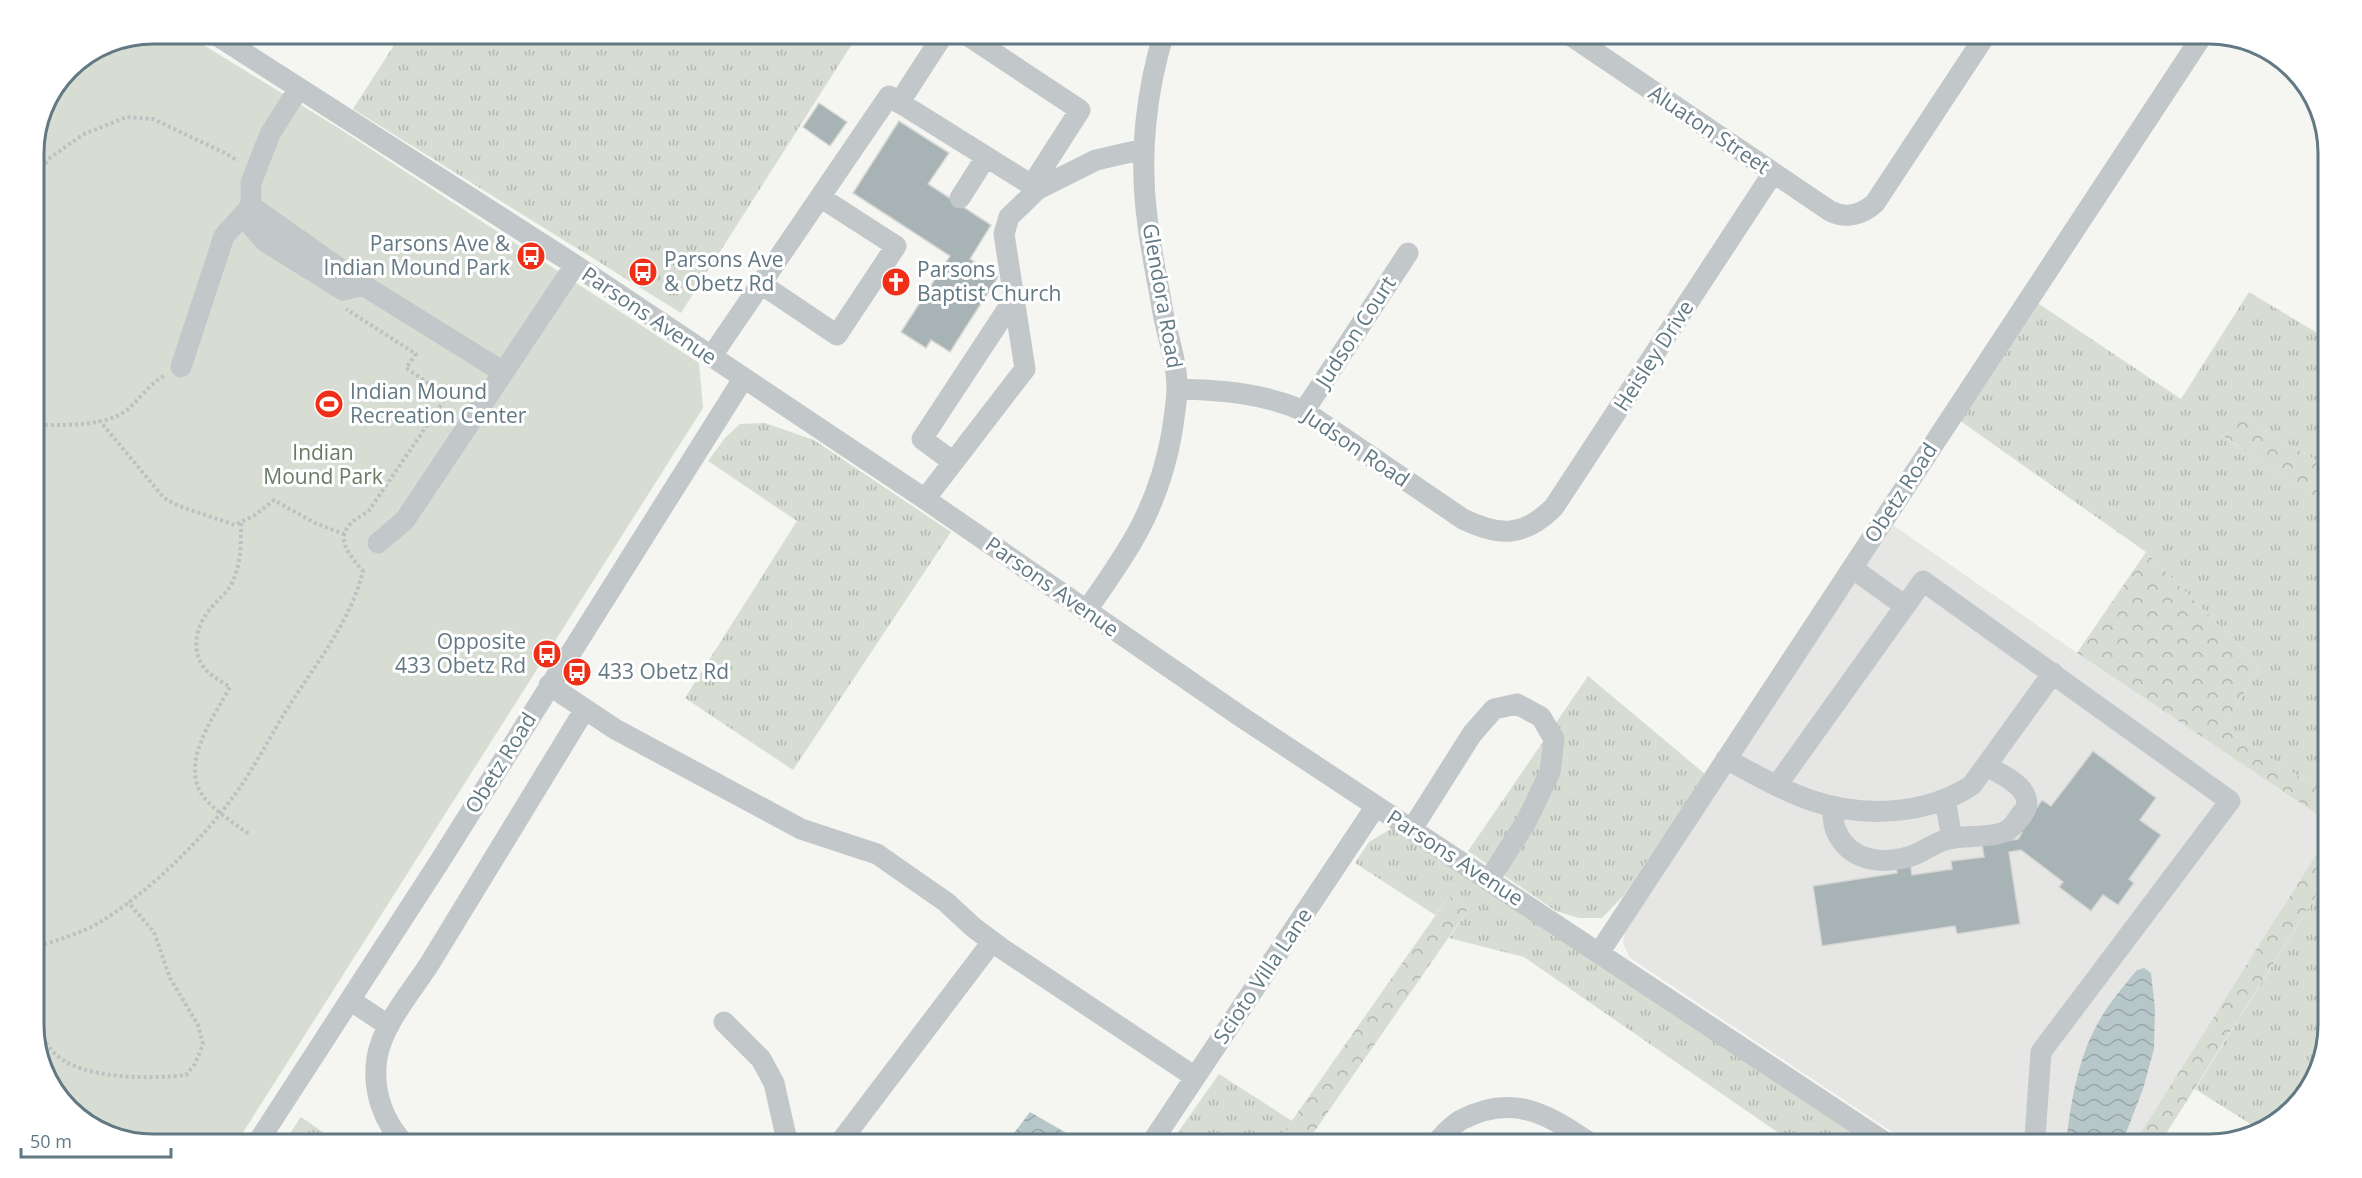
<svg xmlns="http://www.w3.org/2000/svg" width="2362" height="1178" font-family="'Open Sans',sans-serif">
<defs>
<pattern id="grass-tufts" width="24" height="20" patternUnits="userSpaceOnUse" patternTransform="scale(1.5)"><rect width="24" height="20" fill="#d7ddd2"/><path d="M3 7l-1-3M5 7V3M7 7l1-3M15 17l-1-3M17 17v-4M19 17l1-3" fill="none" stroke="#b2b8b0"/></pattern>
<pattern id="forest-crowns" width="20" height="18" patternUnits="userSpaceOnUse" patternTransform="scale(1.5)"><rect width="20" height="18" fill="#d7ddd2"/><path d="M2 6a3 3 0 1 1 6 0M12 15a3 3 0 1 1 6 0" fill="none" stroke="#b2b8b0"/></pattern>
<pattern id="water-waves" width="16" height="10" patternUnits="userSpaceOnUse" patternTransform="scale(1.5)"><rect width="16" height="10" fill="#b7c7c9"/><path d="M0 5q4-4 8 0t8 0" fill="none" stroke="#98a6a9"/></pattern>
</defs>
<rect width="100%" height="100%" fill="#f5f5f1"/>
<path fill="#e6e6e4" d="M1890 523 2077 653 2329 822V834L2133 1145H1912L1630 958 1623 943 1625 931Z"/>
<path fill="url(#grass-tufts)" d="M402 33H859L681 313 353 109Z
M2249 292 2329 340V468L2249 421 2223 436 2329 506V796L2224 728 2259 666 2146 552 1959 420 2036 302 2181 399Z
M765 423 814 440 951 532 793 770 685 698 797 521 708 461 725 438 740 424Z
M1588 676 1705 774 1624 895 1602 918H1579L1556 911 1468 851Z
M1392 828 1871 1145H1796L1524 957 1449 938 1469 908 1449 896 1435 915 1355 863 1369 842Z
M2329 875V1025L2317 1078 2276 1125 2260 1130 2195 1089Z
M1219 1074 1292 1121 1275 1145H1169Z
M301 1117 342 1145H282Z"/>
<path fill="url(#forest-crowns)" d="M2234 420 2249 421 2329 468V506L2223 436Z
M2146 552 2259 666 2224 728 2329 796V822L2077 653Z
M2329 834V875L2159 1145H2133Z
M1449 896 1469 908 1305 1145H1275Z"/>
<path fill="#d7ddd2" d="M153 33H184L340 129 699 363 703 408 235 1145H153L100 1133 53 1092 33 1034V145L42 107 68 68 107 42Z"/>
<path fill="url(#water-waves)" d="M2144 968 2151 973 2155 1008 2154 1049 2143 1089 2126 1133 2115 1145H2066C2070 1106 2078 1057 2098 1023 2108 1004 2123 987 2137 970Z
M1030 1112 1082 1142 1085 1145H1005Z"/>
<path fill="#a8b3b6" stroke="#d6d6d4" stroke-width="1.5" d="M819 103 847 122 830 146 803 127Z
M899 121 949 153 928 184 991 225 970 259 998 277 950 352 931 340 926 348 901 332 950 256 853 193Z
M2093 751 2156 798 2140 820 2161 835 2129 879 2134 883 2118 905 2103 895 2091 911 2059 887 2063 882 2021 850 2009 852 2020 924 1957 934 1955 926 1822 946 1813 886 1897 873 1893 850 1908 848 1912 875 1952 869 1951 861 1984 857 1982 844 2018 839 2022 833 2005 819 2015 805 2030 817 2042 800 2051 806Z"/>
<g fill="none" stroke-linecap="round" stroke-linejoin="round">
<path stroke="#bec0c2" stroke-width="4" stroke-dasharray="3 3" stroke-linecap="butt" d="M33 177 51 157 84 134 127 117 153 119 227 154 238 161
M99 420 164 498 179 506 235 525 255 515 274 500 315 523 344 534
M33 425C60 425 96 427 121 414 137 405 147 384 166 375
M241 523C241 544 241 564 232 583 227 593 218 599 211 608 196 625 189 652 207 671 213 677 222 682 230 687 213 719 175 768 208 802 220 814 235 824 249 834
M33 948C57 940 84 933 105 919 151 890 205 837 236 793 257 764 272 732 291 703 318 661 351 620 363 571 340 545 333 530 368 512L447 396 406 368 416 354 346 309
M33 1030C43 1036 47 1046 55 1054 83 1080 150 1079 186 1075L195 1064 203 1044 198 1025 170 978 154 932 128 902"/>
<path stroke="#c2c7c9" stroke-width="21" d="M213 33 575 265 925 499 1243 718 1889 1145
M961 33 970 37 1080 110 1032 185
M1567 33 1830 211C1846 219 1862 215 1875 203L1987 33
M899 103 943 35 950 33
M1038 189 1096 160 1144 149
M960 198 986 157
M761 284 837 335 896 246 820 197
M363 285 343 290 266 242 253 228 251 206 363 285 503 372
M711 357 889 96 1038 189 1009 217 1004 234 1025 369 925 499
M181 367 224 236 251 206V183L270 134 299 88
M1177 389C1222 390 1262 393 1304 411L1463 519C1500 537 1524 537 1554 507L1773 173
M1304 411 1408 253
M953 462 922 439 1014 299
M378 543 405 520 575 265
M1852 568 1905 606
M1086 611C1129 551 1159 507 1172 432 1174 417 1177 402 1177 387 1177 359 1166 334 1162 307 1157 277 1150 247 1147 217 1139 156 1146 91 1164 33
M549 685 615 729 801 829 877 854 946 902 973 927 1001 948 1195 1077
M1726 759C1754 774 1783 791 1813 801 1864 818 1927 815 1972 785L2053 673
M1777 785 1923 581 2230 801 2041 1052 2035 1137 2032 1145
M1945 800 1952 838
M1832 806C1833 813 1833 822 1835 828 1847 860 1879 865 1908 857 1921 854 1932 844 1945 840 1964 834 1985 839 2004 832 2011 829 2016 823 2021 817 2041 792 2004 775 1986 766
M1412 829 1472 734 1494 709 1517 704 1541 717 1554 739 1550 772 1526 822 1489 880
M1599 953 2204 33
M350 1000 389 1026
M724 1022 761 1059 774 1083 788 1145
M256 1145 440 861 743 379
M406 1145C383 1123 372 1090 377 1058 382 1025 413 990 430 963 482 878 533 794 585 709
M838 1145 992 942
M1150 1145 1376 806
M1434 1145C1442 1137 1451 1125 1461 1120 1514 1092 1549 1115 1593 1145"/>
</g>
<defs>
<g id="bus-disc" transform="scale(1.5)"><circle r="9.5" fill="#ef2f17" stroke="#fff"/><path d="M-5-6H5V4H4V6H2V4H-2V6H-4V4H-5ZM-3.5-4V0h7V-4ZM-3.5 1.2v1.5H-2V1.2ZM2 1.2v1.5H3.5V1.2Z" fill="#fff"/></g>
<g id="church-disc" transform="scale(1.5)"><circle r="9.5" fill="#ef2f17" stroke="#fff"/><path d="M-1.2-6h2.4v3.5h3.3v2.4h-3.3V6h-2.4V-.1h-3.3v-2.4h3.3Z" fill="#fff"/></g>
<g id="stadium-disc" transform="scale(1.5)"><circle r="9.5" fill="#ef2f17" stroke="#fff"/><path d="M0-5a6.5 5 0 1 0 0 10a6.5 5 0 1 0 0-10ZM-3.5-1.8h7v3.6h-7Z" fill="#fff"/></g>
</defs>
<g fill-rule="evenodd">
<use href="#bus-disc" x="531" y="256"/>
<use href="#bus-disc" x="643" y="272"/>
<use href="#church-disc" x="896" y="282"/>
<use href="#stadium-disc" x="329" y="404"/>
<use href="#bus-disc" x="547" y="654"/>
<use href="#bus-disc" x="577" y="672"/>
</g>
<g text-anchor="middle" stroke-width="6" stroke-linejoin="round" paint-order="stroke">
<g font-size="21" fill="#627984" stroke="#fff">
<text transform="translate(1709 130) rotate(34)" y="7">Aluaton Street</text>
<text transform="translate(1162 296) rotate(80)" y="7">Glendora Road</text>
<text transform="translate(649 316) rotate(34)" y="7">Parsons Avenue</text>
<text transform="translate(1356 332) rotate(-57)" y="7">Judson Court</text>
<text transform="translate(1654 356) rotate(-57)" y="7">Heisley Drive</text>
<text transform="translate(1356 448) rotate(34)" y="7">Judson Road</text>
<text transform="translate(1901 493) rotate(-57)" y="7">Obetz Road</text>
<text transform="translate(1052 587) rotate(35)" y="7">Parsons Avenue</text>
<text transform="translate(501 763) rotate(-58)" y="7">Obetz Road</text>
<text transform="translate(1455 858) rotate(33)" y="7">Parsons Avenue</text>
<text transform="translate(1263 976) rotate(-56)" y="7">Scioto Villa Lane</text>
</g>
<g font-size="21" fill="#627984" stroke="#fff" text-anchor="start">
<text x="510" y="251" text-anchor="end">Parsons Ave &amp;<tspan x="510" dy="24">Indian Mound Park</tspan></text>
<text x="664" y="267">Parsons Ave<tspan x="664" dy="24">&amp; Obetz Rd</tspan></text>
<text x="917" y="277">Parsons<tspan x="917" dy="24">Baptist Church</tspan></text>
<text x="350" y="399">Indian Mound<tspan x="350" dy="24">Recreation Center</tspan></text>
<text x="526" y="649" text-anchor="end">Opposite<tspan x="526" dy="24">433 Obetz Rd</tspan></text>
<text x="598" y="679">433 Obetz Rd</text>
</g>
<g font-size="21" fill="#697b61" stroke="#fff">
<text x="323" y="460">Indian<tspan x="323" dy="24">Mound Park</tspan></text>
</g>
</g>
<path d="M0 0H2362V1178H0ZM153 44H2209A109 109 0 0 1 2318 153V1025A109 109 0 0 1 2209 1134H153A109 109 0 0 1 44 1025V153A109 109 0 0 1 153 44Z" fill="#fff" fill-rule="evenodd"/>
<path fill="none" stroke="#627984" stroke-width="3" d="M153 44H2209A109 109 0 0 1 2318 153V1025A109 109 0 0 1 2209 1134H153A109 109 0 0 1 44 1025V153A109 109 0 0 1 153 44Z"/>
<path d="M21 1148v9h150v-9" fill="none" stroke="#627984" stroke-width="3"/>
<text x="30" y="1148" font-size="18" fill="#627984" stroke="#ffffff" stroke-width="4.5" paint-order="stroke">50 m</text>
</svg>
